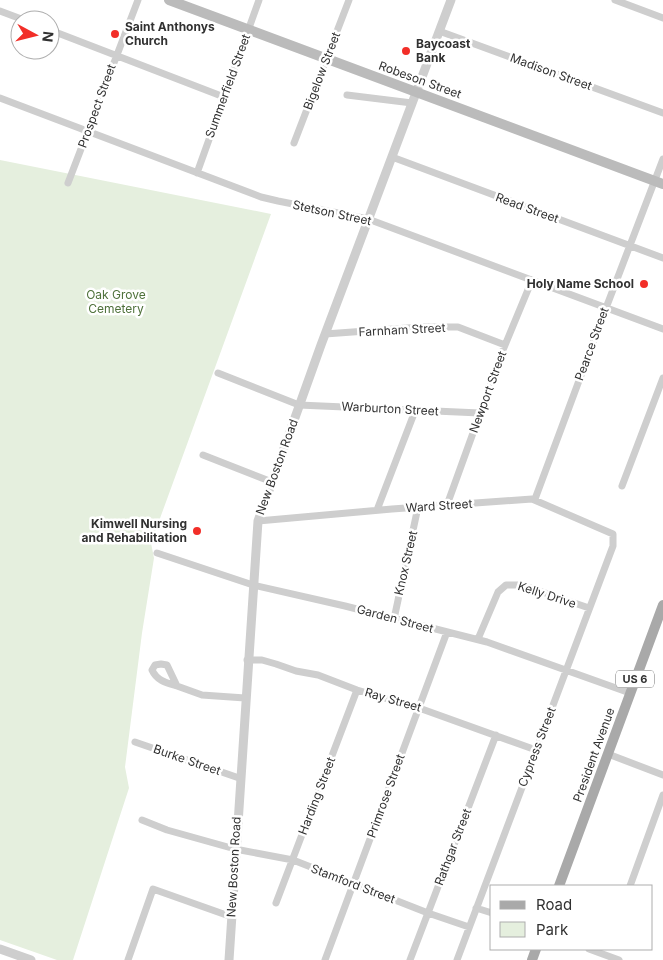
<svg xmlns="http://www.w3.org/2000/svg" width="663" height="960" font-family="Inter,sans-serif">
<rect width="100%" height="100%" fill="#fff"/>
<path fill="#e5efde" d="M0 160 271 214 151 543 154 558 142 633 125 767 129 788 73 960H57L0 940Z"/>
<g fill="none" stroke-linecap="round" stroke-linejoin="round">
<path stroke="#cecece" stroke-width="7" d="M615 0 663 18
M0 11 24 20
M50 30 224 97
M439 31 663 113
M347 95 412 103
M0 98 261 197 278 201 368 219 663 329
M294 143 349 0
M392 157 663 258
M197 173 259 0
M68 183 138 0
M325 334 421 327H458L505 345
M218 373 299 405 480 413
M203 455 272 482
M622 486 663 378
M532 499H535L606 308 663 159
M447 505 503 350 532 280
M377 510 415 411
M258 521 392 509 532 499 613 534V546L457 960
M157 553 253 585 345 606 487 642 630 693
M394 619 418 507
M478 639 498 592 506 585H522L589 608
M247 660H262L276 664 296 671 318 675 357 690 419 708 536 750
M161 664 167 665 177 686C167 683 157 681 152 670L155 665Z
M177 686 202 695 245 698
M135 742 239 778
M608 754 663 775
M142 820 167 830 235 849 293 860 428 913 469 927
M630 886 663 795
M276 903 357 690
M476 908 492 913
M589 949 619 960
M128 960 153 889 232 917
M325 960 447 632
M410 960 496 735"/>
<path stroke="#cecece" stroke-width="9" d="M0 949 31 960
M229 960 258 521 321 345 451 0"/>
<path stroke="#bbb" stroke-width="10" d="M169 0 663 184"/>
<path stroke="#a9a9a9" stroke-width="10" d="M559 886 663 605
M532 960 536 949"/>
</g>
<g fill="#f22e28" stroke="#fff" stroke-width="2">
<circle cx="115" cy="34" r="5"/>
<circle cx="406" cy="51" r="5"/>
<circle cx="644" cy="284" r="5"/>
<circle cx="197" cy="531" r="5"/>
</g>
<g text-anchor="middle" stroke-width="5" stroke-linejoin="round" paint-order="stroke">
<rect fill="#fff" stroke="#6f6f6f" stroke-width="1" x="616" y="670.5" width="38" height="17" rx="4"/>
<g font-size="11" font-weight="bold" fill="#313131">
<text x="635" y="683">US 6</text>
</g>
<g font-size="12" font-weight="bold" fill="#313131" stroke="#fff" text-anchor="start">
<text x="125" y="31">Saint Anthonys<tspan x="125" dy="14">Church</tspan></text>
<text x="416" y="48">Baycoast<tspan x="416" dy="14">Bank</tspan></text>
<text x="634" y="288" text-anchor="end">Holy Name School</text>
<text x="187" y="528" text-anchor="end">Kimwell Nursing<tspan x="187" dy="14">and Rehabilitation</tspan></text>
</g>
<g font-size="12" fill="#313131" stroke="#fff">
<text transform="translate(322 71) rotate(-69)" y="4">Bigelow Street</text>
<text transform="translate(551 72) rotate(20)" y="4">Madison Street</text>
<text transform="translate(420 80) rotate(20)" y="4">Robeson Street</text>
<text transform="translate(228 86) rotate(-70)" y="4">Summerfield Street</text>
<text transform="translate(97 106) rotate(-70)" y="4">Prospect Street</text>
<text transform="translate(527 208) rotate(20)" y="4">Read Street</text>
<text transform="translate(332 213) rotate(12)" y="4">Stetson Street</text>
<text transform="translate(402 330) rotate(-3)" y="4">Farnham Street</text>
<text transform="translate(592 344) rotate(-70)" y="4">Pearce Street</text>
<text transform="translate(488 392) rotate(-70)" y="4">Newport Street</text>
<text transform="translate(390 409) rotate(3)" y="4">Warburton Street</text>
<text transform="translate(277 467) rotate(-70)" y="4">New Boston Road</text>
<text transform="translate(439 506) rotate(-4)" y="4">Ward Street</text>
<text transform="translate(406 563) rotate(-77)" y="4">Knox Street</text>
<text transform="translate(547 595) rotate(18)" y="4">Kelly Drive</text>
<text transform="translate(395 619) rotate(15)" y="4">Garden Street</text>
<text transform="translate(393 700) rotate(16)" y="4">Ray Street</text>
<text transform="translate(537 747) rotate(-69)" y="4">Cypress Street</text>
<text transform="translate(594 755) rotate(-70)" y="4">President Avenue</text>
<text transform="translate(187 760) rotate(19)" y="4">Burke Street</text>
<text transform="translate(317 796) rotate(-69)" y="4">Harding Street</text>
<text transform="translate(386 796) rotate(-70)" y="4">Primrose Street</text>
<text transform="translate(453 847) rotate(-69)" y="4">Rathgar Street</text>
<text transform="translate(234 867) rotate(-87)" y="4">New Boston Road</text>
<text transform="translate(353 884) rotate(21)" y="4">Stamford Street</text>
</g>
<g font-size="12" fill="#4e713a" stroke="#fff">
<text x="116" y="299">Oak Grove<tspan x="116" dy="14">Cemetery</tspan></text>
</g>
</g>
<rect x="490" y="885" width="162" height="65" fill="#ffffff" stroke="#adadad"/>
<rect x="500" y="901" width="25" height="8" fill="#a9a9a9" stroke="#adadad"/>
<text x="536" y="910" font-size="15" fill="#313131">Road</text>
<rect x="500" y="922" width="25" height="15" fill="#e5efde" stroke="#adadad"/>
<text x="536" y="935" font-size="15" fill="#313131">Park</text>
<g transform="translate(35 35) rotate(97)"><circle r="24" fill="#ffffff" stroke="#adadad"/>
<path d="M0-4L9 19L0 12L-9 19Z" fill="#f22e28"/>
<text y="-8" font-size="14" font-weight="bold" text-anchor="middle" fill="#313131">N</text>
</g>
</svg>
